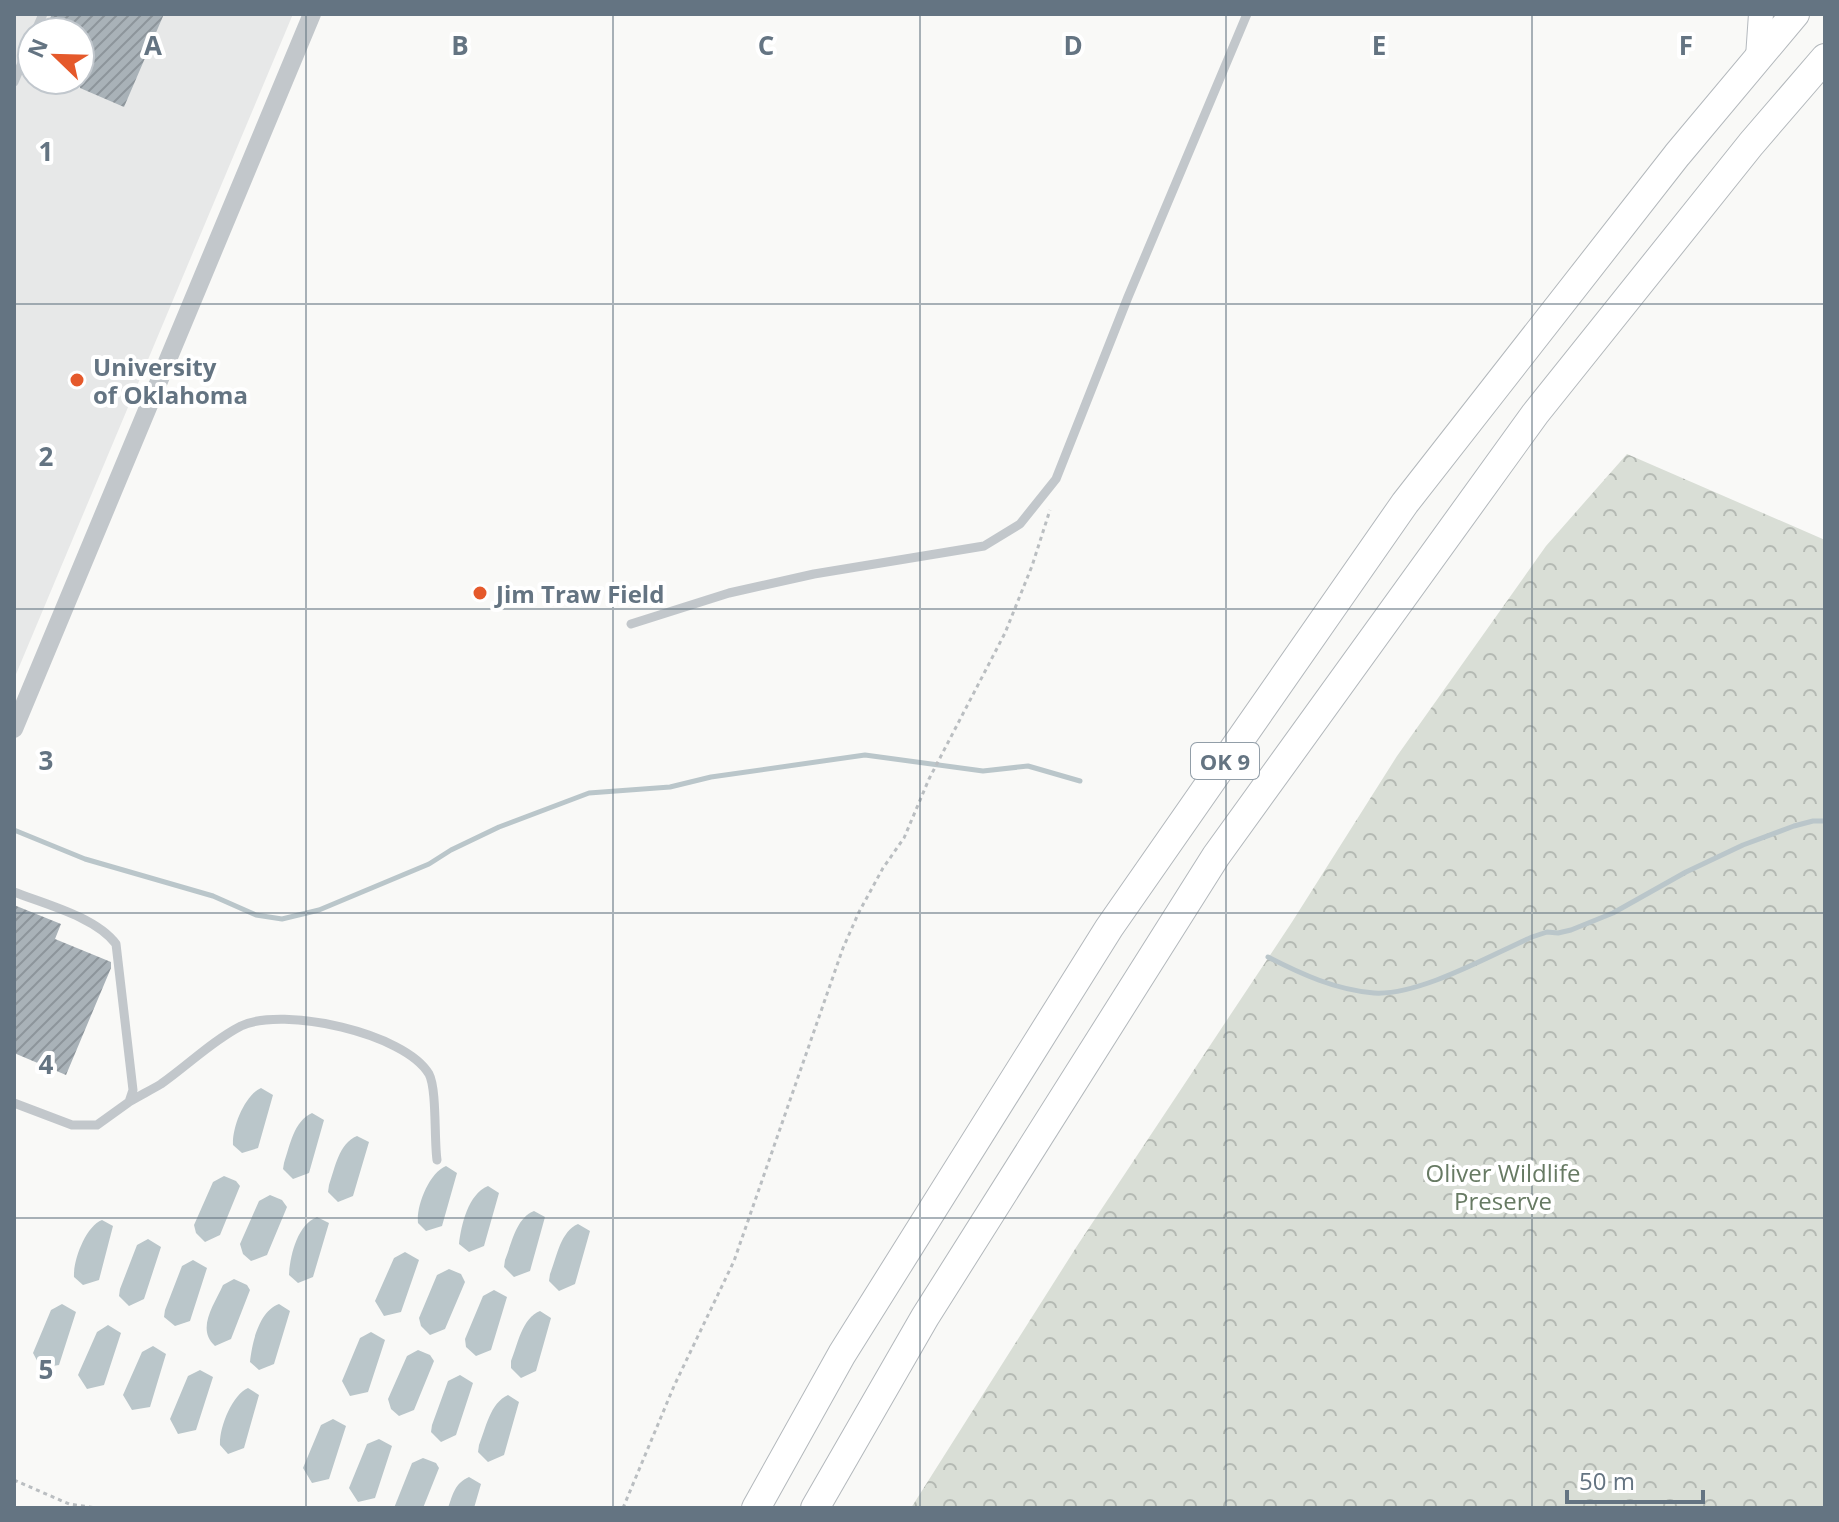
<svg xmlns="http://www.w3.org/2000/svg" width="1839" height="1522" viewBox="0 0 1839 1522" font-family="'Open Sans',sans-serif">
  <defs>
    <pattern id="park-crowns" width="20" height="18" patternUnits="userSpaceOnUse" patternTransform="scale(2)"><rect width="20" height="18" fill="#d9ded6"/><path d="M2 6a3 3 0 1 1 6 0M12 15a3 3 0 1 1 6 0" fill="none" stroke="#b4b9b3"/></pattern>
    <pattern id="building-hatch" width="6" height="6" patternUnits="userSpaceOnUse" patternTransform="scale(2)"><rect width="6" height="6" fill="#a9b2b8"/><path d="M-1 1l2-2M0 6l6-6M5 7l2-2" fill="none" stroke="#8d959b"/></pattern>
  </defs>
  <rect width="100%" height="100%" fill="#f9f9f7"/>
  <!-- built -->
  <path fill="#e7e8e8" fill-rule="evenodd" d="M14,14H293L14,679ZM32,32H80V80H32Z"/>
  <!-- park -->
  <path fill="url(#park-crowns)" d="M1627,454L1825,540V1508H911L1077,1246L1292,922L1397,756L1546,546Z"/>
  <!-- water -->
  <path fill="#bac6ca" d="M261,1088L273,1095L258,1148L242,1153L233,1145C232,1127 245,1095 261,1088Z
    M312,1113L324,1120L309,1173L293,1179L283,1169L284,1163C290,1145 294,1121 312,1113Z
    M357,1136L369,1142L353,1196L338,1202L328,1192L329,1185C335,1168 339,1143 357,1136Z
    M446,1166L457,1173L442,1226L426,1231L418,1223C416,1206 429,1173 446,1166Z
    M224,1176L236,1181L240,1186L220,1235L205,1242L196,1233L194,1225L213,1182Z
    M488,1186L499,1193L484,1246L469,1252L459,1244C461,1226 468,1194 488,1186Z
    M270,1195L282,1200L287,1207L267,1255L251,1261L243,1254L240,1244L259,1201Z
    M534,1211L545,1217L530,1271L514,1277L504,1267L505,1260C512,1243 516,1218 534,1211Z
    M317,1217L329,1223L313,1277L298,1283L289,1275C290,1256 297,1225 317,1217Z
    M102,1220L113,1226L99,1280L83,1285L74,1277C73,1260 86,1226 102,1220Z
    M578,1224L590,1231L575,1284L559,1291L549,1281L550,1274C557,1257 560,1232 578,1224Z
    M148,1239L161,1247L144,1299L129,1306L119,1296L120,1289L137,1245Z
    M405,1252L419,1260L401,1312L384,1316L375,1301L394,1258Z
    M193,1260L207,1268L190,1321L175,1326L164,1317L165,1310L182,1266Z
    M449,1269L461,1274L465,1282L445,1329L430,1335L421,1326L419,1318L437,1275Z
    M234,1279L247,1285L250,1290L231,1339L215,1346C196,1329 214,1305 223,1285Z
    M494,1290L507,1297L491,1350L476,1356L466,1347L465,1339L483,1296Z
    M62,1304L76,1312L59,1365L41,1368L33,1353L51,1310Z
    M279,1304L290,1311L274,1364L259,1370L250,1362C252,1343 259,1311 279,1304Z
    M540,1311L551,1318L536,1371L521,1378L511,1368V1361C518,1344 522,1318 540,1311Z
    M108,1325L121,1333L104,1385L87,1389L78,1375L97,1332Z
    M371,1332L385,1340L368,1392L350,1396L342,1381L360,1338Z
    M153,1346L166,1354L150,1407L132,1410L123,1395L142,1352Z
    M418,1350L430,1355L434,1361L414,1410L399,1416L391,1409L388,1399L407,1356Z
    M200,1370L213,1377L196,1430L178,1434L170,1419L188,1376Z
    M460,1375L473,1383L456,1435L441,1442L431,1432L432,1425L448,1381Z
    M248,1388L259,1395L244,1448L228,1454L220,1445C219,1428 232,1395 248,1388Z
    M508,1395L519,1402L504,1455L488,1462L478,1452L479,1445C486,1428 490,1403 508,1395Z
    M333,1419L346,1426L329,1479L312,1483L303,1468L321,1425Z
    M379,1439L392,1446L375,1498L358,1502L349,1488L367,1444Z
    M423,1458L436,1463L439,1468L423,1508H394L412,1463Z
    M469,1477L481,1484L474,1508H448C453,1494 455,1483 469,1477Z"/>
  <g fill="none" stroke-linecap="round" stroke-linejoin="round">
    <!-- stream -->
    <path stroke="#bac6ca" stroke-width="5" d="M14,830L85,859L213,896L256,915L282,919L319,910L429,864L451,850L499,827L589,793L670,787L711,777L865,755L983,771L1028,766L1080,781
      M1268,957C1301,974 1336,990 1374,993C1419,996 1491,955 1532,937L1547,932L1558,933L1571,930L1613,913L1686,872L1743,845L1794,826L1813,821H1825"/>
  </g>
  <!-- building -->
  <path fill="url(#building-hatch)" d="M52,14H164L124,107L80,88V32H44Z
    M14,905L61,924L55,939L111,962V968L66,1075L14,1053Z"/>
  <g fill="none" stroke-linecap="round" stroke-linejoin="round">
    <defs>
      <path id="secondary" d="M1758,57L1761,14"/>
      <path id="trunk" d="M756,1508L842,1354L1109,928L1405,503L1677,155L1795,14
        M815,1508L925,1317L1216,856L1535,414L1751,144L1825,58"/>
    </defs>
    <!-- secondary casing -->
    <use href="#secondary" stroke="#b5babf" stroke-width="26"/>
    <!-- trunk casing -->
    <use href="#trunk" stroke="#b3b8bc" stroke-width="30"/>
    <!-- path -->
    <path stroke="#babec1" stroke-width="3" stroke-dasharray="4 4" stroke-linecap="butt" d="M14,1480L69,1504L96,1508
      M623,1508L674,1386L734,1261L843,948L859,912L883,868L904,838L929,779L1005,633L1032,566L1050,510"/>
    <!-- service -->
    <path stroke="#c2c7cb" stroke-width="9" d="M35,32L43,14
      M14,82L32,39
      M631,624L729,593L814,574L984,546L1020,524L1056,479L1128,297L1247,14
      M14,892C45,904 96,917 116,944L133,1090L129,1102L97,1125H72L14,1103
      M129,1102C139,1096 151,1090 161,1084C188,1065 212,1041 241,1026C283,1006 405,1033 429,1074C437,1089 434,1140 437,1160"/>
    <!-- minor -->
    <path stroke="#c2c7cb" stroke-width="18" d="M14,729L312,14"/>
    <!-- secondary -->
    <use href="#secondary" stroke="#fff" stroke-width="24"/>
    <!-- trunk -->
    <use href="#trunk" stroke="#fff" stroke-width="28"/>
  </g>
  <!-- grid -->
  <path fill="none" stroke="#647482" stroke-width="2" stroke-opacity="0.55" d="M306,14V1508M613,14V1508M920,14V1508M1226,14V1508M1532,14V1508M14,304H1825M14,609H1825M14,913H1825M14,1218H1825"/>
  <!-- markers -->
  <g fill="#e5592b" stroke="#fff" stroke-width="3">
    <circle cx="77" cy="380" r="8"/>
    <circle cx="480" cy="593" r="8"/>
  </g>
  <g text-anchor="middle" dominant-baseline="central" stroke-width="8" stroke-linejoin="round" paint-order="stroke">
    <!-- shield labels -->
    <rect fill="#fff" stroke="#929ea8" stroke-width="2" x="1191" y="743" width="68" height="36" rx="6"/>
    <g font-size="22" font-weight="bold" fill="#647482">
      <text x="1225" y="761">OK 9</text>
    </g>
    <!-- poi labels -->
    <g font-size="24" font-weight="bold" fill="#647482" stroke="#fff" text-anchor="start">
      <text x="93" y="366">University<tspan x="93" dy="28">of Oklahoma</tspan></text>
      <text x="496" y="593">Jim Traw Field</text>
    </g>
    <!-- park labels -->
    <g font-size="24" fill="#677a63" stroke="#fff">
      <text x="1503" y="1172">Oliver Wildlife<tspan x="1503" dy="28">Preserve</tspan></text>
    </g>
  </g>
  <g font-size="26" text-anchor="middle" font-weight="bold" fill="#647482" stroke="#fff" stroke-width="8" stroke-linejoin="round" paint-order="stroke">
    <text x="153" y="55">A</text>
    <text x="460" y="55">B</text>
    <text x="766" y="55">C</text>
    <text x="1073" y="55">D</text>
    <text x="1379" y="55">E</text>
    <text x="1686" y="55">F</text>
    <text x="46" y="161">1</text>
    <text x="46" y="466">2</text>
    <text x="46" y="770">3</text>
    <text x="46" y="1074">4</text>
    <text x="46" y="1379">5</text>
  </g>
  <!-- border -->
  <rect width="1839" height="1522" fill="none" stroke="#647482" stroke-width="32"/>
  <!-- north arrow -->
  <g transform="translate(56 56) rotate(293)"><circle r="38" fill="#ffffff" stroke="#c1c7cd" stroke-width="2"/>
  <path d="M0-6L14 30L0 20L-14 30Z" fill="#e5592b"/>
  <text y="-12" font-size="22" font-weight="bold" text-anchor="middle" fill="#647482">N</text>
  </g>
  <!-- scale -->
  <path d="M1567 1490v12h136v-12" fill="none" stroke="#647482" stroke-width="4"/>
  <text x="1579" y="1490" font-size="24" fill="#647482" stroke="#ffffff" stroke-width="6" paint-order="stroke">50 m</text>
</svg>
